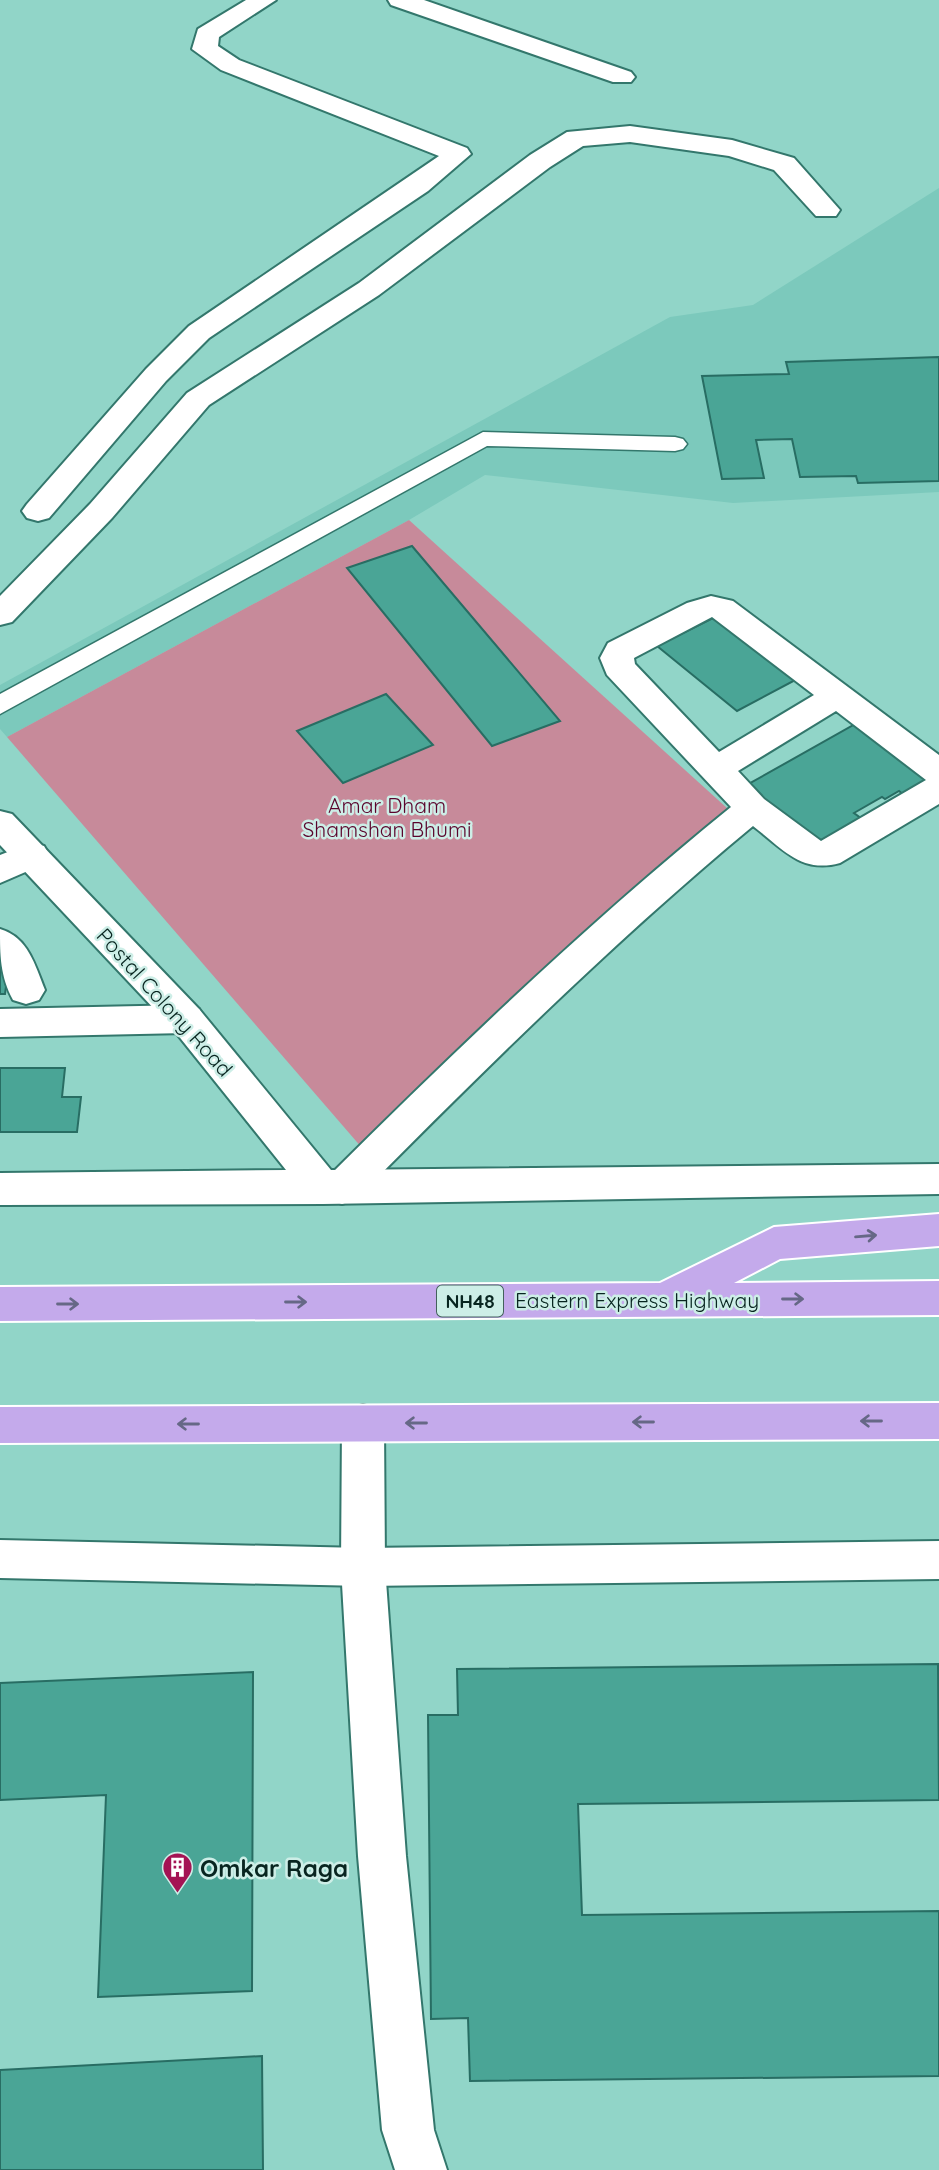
<svg xmlns="http://www.w3.org/2000/svg" width="939" height="2170" viewBox="0 0 939 2170" font-family="Quicksand,sans-serif">
  <rect width="100%" height="100%" fill="#91d5c8"/>
  <!-- built -->
  <path fill="#7cc9bc" d="M939,188V492L733,503L485,475L409,520L7,737L0,729V685L670,317L753,305Z"/>
  <!-- green -->
  <path fill="#c78a9a" d="M409,520L738,818L369,1156L7,737Z"/>
  <!-- building -->
  <path fill="#4aa596" stroke="#286d63" stroke-width="2" d="M939,357V481L858,483L856,476L800,477L792,439L756,440L764,478L722,479L702,376L789,374L786,362Z
    M412,546L560,721L492,746L347,568Z
    M719,615L799,678L737,711L657,646Z
    M386,694L433,745L343,783L297,731Z
    M857,723L932,779L904,795L899,791L885,799L882,797L854,813L862,819L819,845L745,786Z
    M0,958L9,965L5,994H0Z
    M0,1068H65L62,1097H81L77,1132H0Z
    M938,1664L939,1800L578,1804L582,1915L939,1911V2076L470,2081L468,2018L431,2019L428,1715H458L457,1669Z
    M253,1672L252,1991L98,1997L106,1795L0,1800V1683Z
    M262,2056L263,2170H0V2070Z"/>
  <g fill="none" stroke-linecap="round" stroke-linejoin="round">
    <defs>
      <path id="service" d="M483,432L675,437L683,439L687,444L683,449L675,451L487,446L0,714V694Z"/>
      <path id="minor" d="M246,0H276L219,37L218,46L239,60L467,148L471,154L428,191L209,338L166,381L49,518L38,521L27,518L22,511L27,504L146,369L189,326L439,156L221,70L192,49L198,29Z
        M388,0H424L631,72L635,77L631,82H613L391,5Z
        M630,126L732,140L794,158L840,210L836,216H816L774,170L729,156L630,142L583,146L550,167L379,295L209,405L112,518L12,622L0,625V596L90,504L187,393L359,283L530,155L567,132Z
        M711,596L733,601L939,755V804L840,863C801,874 782,848 753,826C613,942 484,1070 356,1199L342,1204L328,1199L322,1188L328,1177C458,1048 589,922 731,807L607,675L600,658L608,643L687,603ZM712,617L814,695L719,752L635,664L634,658ZM836,711L926,780L821,841L764,799L738,771Z
        M31,843L44,846L49,855L44,864L0,883V855Z
        M0,929C28,937 35,965 45,990L39,1000L26,1004L13,1000C0,976 0,955 0,929Z
        M186,1005L199,1009L205,1019L199,1029L186,1033L0,1037V1009Z
        M363,1405L378,1410L384,1423L385,1567L406,1856L434,2130L447,2170H395L382,2130L358,1856L341,1567L342,1423L348,1410Z"/>
      <path id="tertiary" d="M0,811L12,814L199,1009L331,1170L939,1164V1194L323,1204L0,1205V1173L286,1170L173,1029L0,845Z
        M0,1540L363,1548L939,1541V1579L363,1586L0,1578Z"/>
      <path id="trunk" d="M939,1214V1246L780,1259L734,1283L939,1281V1315L0,1321V1287L660,1283L774,1227Z
        M939,1403V1439L0,1443V1407Z"/>
    </defs>
    <!-- service casing -->
    <use href="#service" stroke="#33776c" stroke-width="3"/>
    <!-- minor casing -->
    <use href="#minor" stroke="#33776c" stroke-width="4"/>
    <!-- tertiary casing -->
    <use href="#tertiary" stroke="#33776c" stroke-width="4"/>
    <!-- trunk casing -->
    <use href="#trunk" stroke="#fff" stroke-width="4"/>
    <!-- service -->
    <use href="#service" fill="#fff" fill-rule="evenodd"/>
    <!-- minor -->
    <use href="#minor" fill="#fff" fill-rule="evenodd"/>
    <!-- tertiary -->
    <use href="#tertiary" fill="#fff" fill-rule="evenodd"/>
    <!-- trunk -->
    <use href="#trunk" fill="#c4aaeb" fill-rule="evenodd"/>
  </g>
  <!-- one-way arrows -->
  <defs><path id="oneway-shaft" d="M-6 0H5M1.5-3L5.5 0L1.5 3" fill="none" stroke-width="1.6" stroke-linecap="round" stroke-linejoin="round" transform="scale(1.75)"/></defs>
  <g stroke="#666886">
    <use href="#oneway-shaft" transform="translate(866 1236) rotate(-5)"/>
    <use href="#oneway-shaft" transform="translate(793 1299)"/>
    <use href="#oneway-shaft" transform="translate(296 1302)"/>
    <use href="#oneway-shaft" transform="translate(68 1304)"/>
    <use href="#oneway-shaft" transform="translate(871 1421) rotate(180)"/>
    <use href="#oneway-shaft" transform="translate(643 1422) rotate(180)"/>
    <use href="#oneway-shaft" transform="translate(416 1423) rotate(180)"/>
    <use href="#oneway-shaft" transform="translate(188 1424) rotate(180)"/>
  </g>
  <!-- icons -->
  <defs>
    <symbol id="building-pin" viewBox="-11 -11 22 30"><path d="M0 17L-7.5 6A9.5 9.5 0 1 1 7.5 6Z" fill="#a41354" stroke="#cdeee7"/><path d="M-4-6H4V6H1V3H-1V6H-4ZM-2.5-4.3h1.7v1.8h-1.7ZM.8-4.3h1.7v1.8H.8ZM-2.5-1h1.7V.8h-1.7ZM.8-1h1.7V.8H.8Z" fill="#fff"/></symbol>
  </defs>
  <g fill-rule="evenodd">
    <use href="#building-pin" x="160" y="1850" width="35" height="47"/>
  </g>
  <g text-anchor="middle" dominant-baseline="central" stroke-width="5" stroke-linejoin="round" paint-order="stroke">
    <!-- shield labels -->
    <rect fill="#cdeee7" stroke="#43615c" stroke-width="2" x="437" y="1285.5" width="66" height="31" rx="5"/>
    <g font-size="19" font-weight="bold" fill="#082520">
      <text x="470" y="1301">NH48</text>
    </g>
    <!-- park labels -->
    <g font-size="21" fill="#5b042c" stroke="#cdeee7">
      <text x="387" y="805">Amar Dham<tspan x="387" dy="24">Shamshan Bhumi</tspan></text>
    </g>
    <!-- street labels -->
    <g font-size="21" fill="#082520" stroke="#cdeee7">
      <text transform="translate(165 1002) rotate(48)">Postal Colony Road</text>
      <text x="637" y="1300">Eastern Express Highway</text>
    </g>
    <!-- near-poi labels -->
    <g font-size="24" font-weight="bold" fill="#082520" stroke="#cdeee7" text-anchor="start">
      <text x="200" y="1868">Omkar Raga</text>
    </g>
  </g>
</svg>
